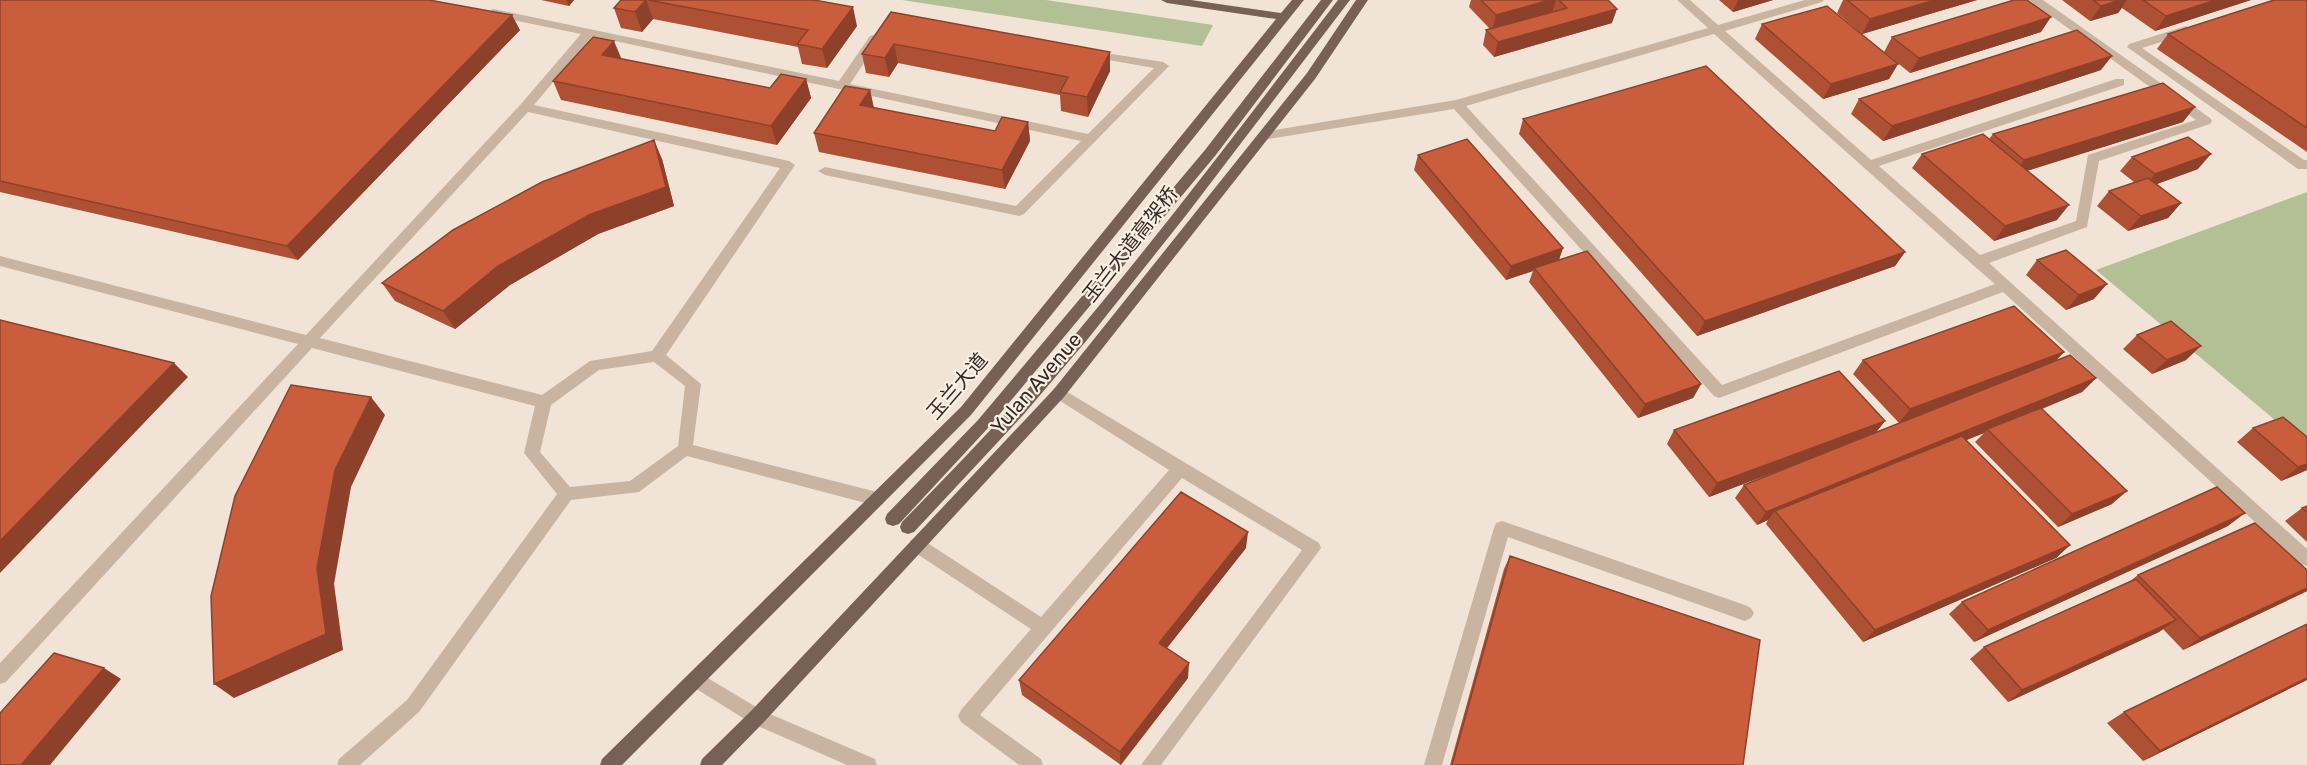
<svg xmlns="http://www.w3.org/2000/svg" width="2307" height="765" viewBox="0 0 2307 765" font-family="Rubik,'Noto Sans SC',sans-serif">
  <rect width="100%" height="100%" fill="#f1e4d6"/>
  <!-- green -->
  <path fill="#b3c096" d="M902,0H1046L1213,25L1202,46Z
    M2307,192V447L2096,270Z"/>
  <g fill="none" stroke-linecap="round" stroke-linejoin="round">
    <!-- minor -->
    <path fill="#c9b4a2" fill-rule="evenodd" d="M1677,0H1690L1718,25L1805,0H1824L1822,2L1725,31L1871,160L2116,79H2124V85L1879,166L1980,255L2076,221L2088,155L2196,120L2029,0H2043L2210,118L2212,121L2210,124L2099,161L2087,227L1989,263L2307,549V566L2301,564L2003,292L1719,398L1714,396L1454,109L1263,140L1257,136L1263,132L1456,100L1708,28ZM1714,34L1973,265L1995,284L1722,385L1466,106Z
      M493,9L839,81L870,36L874,35L880,39L850,84L1088,134L1154,68L1086,56V50L1163,62L1169,66L1024,214L1019,216L825,175L818,171L825,167L1016,206L1081,141L592,36L534,105L789,161L795,165L666,355L701,384L693,445L877,492L883,494L885,499L883,504L877,506L687,456L639,492L571,500L419,712L360,765H337L339,759L407,700L557,494L524,453L535,406L312,348L6,682L0,684V663L298,344L0,266V256L306,335L521,104L581,34L489,15L487,13ZM528,112L780,168L652,351L590,361L542,395L320,338ZM654,362L685,386L678,446L630,481L570,487L540,452L551,405L599,370Z
      M2186,26L2192,30L2190,33L2142,48L2304,160H2307V169H2298L2127,47L2129,44Z
      M1059,387L1319,543L1321,548L1161,765H1141L1302,550L1182,478L980,715L1041,759L1043,765H1019L961,722L958,716L961,710L1031,629L911,550L909,545L911,540L917,538L923,540L1041,617L1169,470L1054,397L1051,393L1054,389Z
      M1502,521L1745,605L1751,608L1754,613L1751,618L1745,621L1508,537L1442,765H1424L1494,528L1496,523Z
      M696,671L763,711L875,759L877,765H847L751,723L690,685L687,679L690,673Z"/>
    <!-- major -->
    <path fill="#776055" fill-rule="evenodd" d="M1161,0H1191L1281,13L1292,0H1304L971,415L622,765H600L602,759L961,407L1276,19L1167,3Z
      M1321,0H1333L1215,156L988,428L899,524L893,526L887,524L885,519L887,514L978,420L1205,150Z
      M1338,0H1350L1187,214L1087,340L1024,414L914,532L908,534L902,532L900,527L902,522C955,468 1008,413 1057,356C1155,241 1246,120 1338,0Z
      M1356,0H1368L1315,79L1064,397L763,723L722,765H700L702,759L751,711L1054,389L1307,73Z"/>
  </g>
  <!-- wall -->
  <path fill="#ae5034" d="M0,0L520,30L298,260L0,192Z
    M541,0H574L569,6Z
    M621,0H814L857,26L827,68L802,64L798,47L653,19L642,32L621,28L614,8Z
    M1471,0H1608L1612,23L1494,57L1483,45L1486,30L1490,29L1469,7Z
    M1719,0H1773L1733,12Z
    M1843,0H1977L1862,34L1837,13Z
    M2062,0H2251L2155,31L2122,8L2118,13L2090,21Z
    M2307,0V152L2157,49L2168,34Z
    M891,12L1110,71L1088,117L1061,111L1060,95L898,63L889,77L866,73L862,54Z
    M1762,24L1898,64L1889,79L1823,99L1755,39Z
    M2041,32L1910,73L1884,52L1892,37Z
    M621,59L770,88L806,79L811,98L777,145L561,100L553,81Z
    M2101,70L1883,141L1851,114L1859,99Z
    M870,90L874,108L995,131L1028,122L1030,141L1005,189L819,152L814,133Z
    M1523,119L1905,252L1895,266L1697,336L1519,134Z
    M2183,122L2027,171L2057,220L1994,241L1912,168L1922,154L1989,139L1993,134Z
    M1418,155L1563,248L1559,260L1701,384L1693,398L1638,418L1529,282L1533,271L1506,280L1414,170Z
    M2132,157L2198,169L2157,184L2181,203L2168,218L2128,231L2097,206L2109,191L2134,182L2120,171Z
    M662,159L674,206L598,234L510,285L455,329L395,301L382,283Z
    M2037,260L2094,299L2066,310L2026,275Z
    M2137,335L2186,360L2152,374L2123,349Z
    M2064,352L2055,361L2096,378L2082,392L2042,409L2112,504L2058,527L1975,442L1984,433L1966,440L2070,545L2056,558L1863,642L1766,524L1768,520L1757,525L1735,498L1744,485L1792,465L1709,497L1667,444L1674,430L1885,421L1876,432L1899,423L1853,374L1863,360Z
    M2253,428L2307,437V470L2281,481L2237,442Z
    M2307,506V542L2285,521L2302,508Z
    M2228,526L1974,642L1949,614L1962,602Z
    M1246,548L1167,648L1188,678L1121,765L1022,695L1019,680Z
    M1510,556L1743,765H1450L1504,569Z
    M2307,570V591L2301,594L2183,650L2163,629L2159,632L2008,702L1970,659L1984,647L2129,582L2138,575Z
    M2307,680L2143,761L2107,723L2124,712Z"/>
  <!-- shaded-wall -->
  <path fill="#8d412a" d="M566,0H574L569,6Z
    M646,0L653,19L642,32L635,12Z
    M1550,0H1556L1552,13L1492,30L1496,15Z
    M1738,0H1773L1733,12Z
    M1935,0H1977L1862,34L1870,19Z
    M2121,0H2127L2118,13L2090,21L2101,6Z
    M2216,0H2251L2155,31L2166,16Z
    M853,7L857,26L827,68L822,49Z
    M1617,9L1612,23L1494,57L1498,42Z
    M512,15L520,30L298,260L287,246Z
    M2051,17L2041,32L1910,73L1919,58Z
    M614,41L622,60L602,55Z
    M894,44L898,63L889,77L885,58Z
    M1110,52V71L1088,117L1087,97Z
    M2112,56L2101,70L1883,141L1892,126Z
    M1898,64L1889,79L1823,99L1831,84Z
    M806,79L811,98L777,145L771,126Z
    M870,90L874,110L860,105Z
    M2195,107L2183,122L2013,175L2024,160Z
    M1028,122L1030,141L1005,189L1002,170Z
    M654,140L662,159L674,206L598,234L510,285L455,329L443,311Z
    M2211,154L2198,169L2143,189L2155,174Z
    M2181,203L2168,218L2128,231L2141,216Z
    M2069,205L2057,220L1994,241L2005,226Z
    M1563,248L1558,262L1534,268L1533,271L1506,280L1511,266Z
    M1905,252L1895,266L1697,336L1705,321Z
    M2107,284L2094,299L2066,310L2079,295Z
    M2201,346L2186,360L2152,374L2167,360Z
    M2064,352L2051,366L1899,423L1910,409Z
    M174,363L188,377L0,573V541Z
    M2096,378L2082,392L1989,430L1987,429L1984,433L1780,516L1775,511L1768,520L1757,525L1766,512Z
    M1701,384L1693,398L1638,418L1645,404Z
    M371,397L385,415L351,487L334,584L343,650L234,698L214,684L335,470Z
    M1885,421L1874,435L1709,497L1717,483Z
    M2307,464V470L2281,481L2298,467Z
    M2127,491L2112,504L2058,527L2072,514Z
    M2245,513L2228,526L1974,642L1988,630Z
    M1248,532L1246,548L1159,658V643Z
    M2070,545L2056,558L1863,642L1875,630Z
    M2307,588V591L2301,594L2183,650L2200,638Z
    M2176,620L2159,632L2008,702L2022,690Z
    M1189,663L1188,678L1120,765V752Z
    M104,668L121,679L50,765H21Z
    M2307,678V680L2143,761L2160,751Z"/>
  <!-- building -->
  <path fill="#ca5d3c" stroke="#8d412a" stroke-width="1.5" d="M0,0H429L512,15L287,246L0,181Z
    M621,0H646L635,12L614,8Z
    M648,0H814L853,7L822,49L797,44L808,30Z
    M1481,0H1550L1496,15Z
    M1559,0H1608L1617,9L1498,42L1486,30L1567,8Z
    M1847,0H1935L1870,19Z
    M2014,0H2027L2051,17L1919,58L1892,37Z
    M2093,0H2121L2101,6Z
    M2143,0H2216L2166,16Z
    M2274,0H2307V128L2168,34Z
    M1827,6L1898,64L1831,84L1762,24Z
    M891,12L1110,52L1087,97L1060,92L1068,77L894,44L885,58L862,54Z
    M2077,30L2112,56L1892,126L1859,99Z
    M593,37L614,41L602,55L770,88L781,74L806,79L771,126L553,81Z
    M1706,66L1905,252L1705,321L1523,119Z
    M2163,83L2195,107L2024,160L1993,134Z
    M845,86L870,90L860,105L995,131L1002,117L1028,122L1002,170L814,133Z
    M1983,134L2069,205L2005,226L1922,154Z
    M2188,137L2211,154L2155,174L2132,157Z
    M1467,139L1563,248L1511,266L1418,155Z
    M654,140L666,187L589,215L498,266L443,311L382,283L453,230L542,182Z
    M2148,178L2181,203L2141,216L2109,191Z
    M2066,250L2107,284L2079,295L2037,260Z
    M1587,251L1701,384L1645,404L1534,268Z
    M2014,306L2064,352L1910,409L1863,360Z
    M0,320L174,363L0,541Z
    M2171,321L2201,346L2167,360L2137,335Z
    M2070,355L2096,378L1766,512L1744,485Z
    M1839,371L1885,421L1717,483L1674,430Z
    M291,385L371,397L335,470L317,568L326,634L214,684L211,596L235,496Z
    M2041,408L2127,491L2072,514L1987,429Z
    M2283,417L2307,437V464L2298,467L2253,428Z
    M1962,436L2070,545L1875,630L1775,511Z
    M2217,487L2245,513L1988,630L1962,602Z
    M1181,492L1248,532L1159,643L1189,663L1120,752L1019,680Z
    M2307,506V512L2302,508Z
    M2255,523L2307,570V588L2200,638L2138,575Z
    M1510,556L1760,640L1743,765H1452Z
    M2136,579L2176,620L2022,690L1984,647Z
    M2307,624V678L2160,751L2124,712Z
    M54,653L104,668L21,765H0V713Z"/>
  <g text-anchor="middle" dominant-baseline="central" stroke-width="4.5" stroke-linejoin="round" paint-order="stroke">
    <!-- street labels -->
    <g font-size="20" fill="#342a25" stroke="#f9efe3">
      <text transform="translate(1130 244) rotate(-52)">玉兰大道高架桥</text>
      <text transform="translate(1036 383) rotate(-49)">Yulan Avenue</text>
      <text transform="translate(957 386) rotate(-49)">玉兰大道</text>
    </g>
  </g>
</svg>
